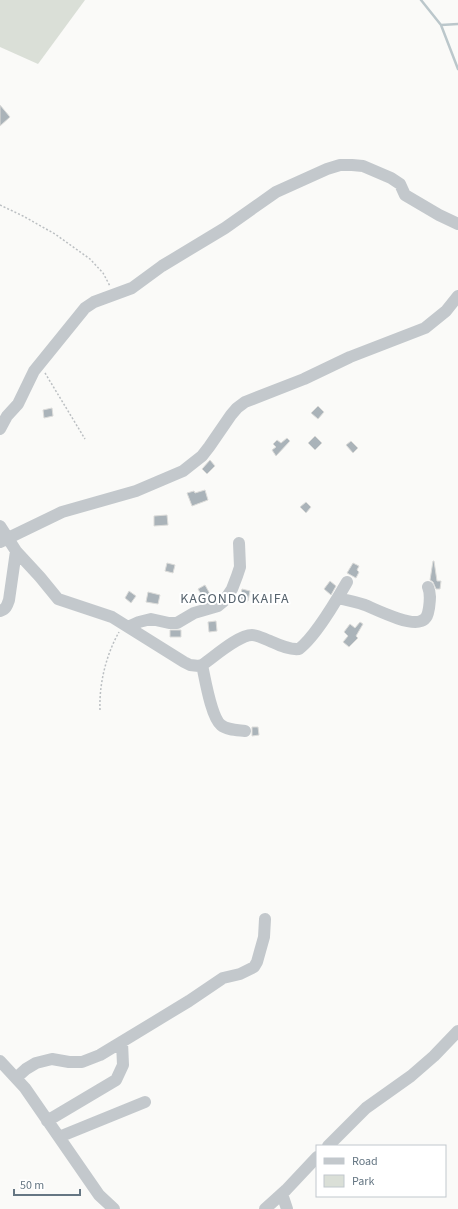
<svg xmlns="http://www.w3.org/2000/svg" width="458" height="1209" viewBox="0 0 458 1209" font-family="'Source Sans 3',sans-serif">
  <rect width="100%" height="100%" fill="#fafaf8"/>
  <!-- green -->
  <path fill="#dadfd7" d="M0,0H85L38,64L0,47Z"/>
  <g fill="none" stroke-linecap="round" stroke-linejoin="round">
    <!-- stream -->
    <path stroke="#bbc7cb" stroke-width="2.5" d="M421,0L441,25L458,24
      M441,25L458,69"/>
  </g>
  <!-- building -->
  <path fill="#aab3b9" stroke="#dcdcda" d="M0,105L10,117L0,126Z
    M318,406L324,412L318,419L311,413Z
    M52,408L53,416L44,418L43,410Z
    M315,436L322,443L315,450L308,443Z
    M287,438L290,441L276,456L272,450L276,447L273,444L277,440L281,443Z
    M351,441L358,448L353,453L346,445Z
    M210,460L215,466L207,474L202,469Z
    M205,490L208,500L192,506L187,493L194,491L195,493Z
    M306,502L311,507L306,513L300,507Z
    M167,515L168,525L154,526V516Z
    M433,561H434L437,581H441L440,589H436L433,582L430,580Z
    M167,563L175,565L173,573L165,571Z
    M353,563L359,566L357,570L359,572L356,578L347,573Z
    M330,581L336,586L331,595L324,589Z
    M205,585L210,594L203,598L198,589Z
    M242,589L250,591L248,601L240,599Z
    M129,591L136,596L131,603L125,598Z
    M148,592L160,595L158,604L146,602Z
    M216,621L217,631L209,632L208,622Z
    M360,622L363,624L356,636L358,638L349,647L343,642L348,636L344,632L350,624L355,628Z
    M170,630H181V637H170Z
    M252,727H258L259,735L252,736Z"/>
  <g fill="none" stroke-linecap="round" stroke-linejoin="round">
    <!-- path -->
    <path stroke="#bbbfc2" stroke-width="1.5" stroke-dasharray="2 2" stroke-linecap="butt" d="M0,205L23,216L55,234L90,259L103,273L110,286
      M45,373L85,439
      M100,710C99,684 106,655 119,632"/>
    <!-- minor -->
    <path stroke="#c3c8cc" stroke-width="12" d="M0,429L7,416L18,404L34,371L85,308L94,302L132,288L162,266L225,228L276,192L327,169L340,165H352L363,166L391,178L400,184L405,195L439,215L458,224
      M0,526L16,551L40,577L58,599L112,617L184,662L190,665L199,666L202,665C214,657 238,635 252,635C258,635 264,639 270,641C279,645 289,650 299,649C316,636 336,601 347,582
      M0,542L62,512L136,491L183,471L202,456L209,447L231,415L237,408L245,402L304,379L350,357L425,328L446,311L458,296
      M338,598C347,600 356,602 365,605C377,610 409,626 421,621C427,619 428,614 429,608C430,600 431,594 428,587
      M0,611C6,609 7,606 9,600L16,551
      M128,627L139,622L151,619L169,623H177L194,613L218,606L224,601L232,589L237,576L240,567L239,543
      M202,665C205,678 211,717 221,725C227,730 237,730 245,731
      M0,1061L25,1088L99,1195L114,1209
      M16,1078L26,1069L36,1063L52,1059L69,1062H82L100,1055L189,1001L223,978L240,974L254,967L257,962L264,937L265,919
      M47,1121L116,1080L123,1065L122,1042
      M59,1137L145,1102
      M328,1146L366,1108L411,1076L434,1056L458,1031
      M282,1194L287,1209
      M265,1209L286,1190L317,1157"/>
  </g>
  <g text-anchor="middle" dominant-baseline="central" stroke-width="4" stroke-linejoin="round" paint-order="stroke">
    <!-- quarter labels -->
    <g font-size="14" letter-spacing="1" fill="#57646e" stroke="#fff">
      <text x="235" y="599">KAGONDO KAIFA</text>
    </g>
  </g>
  <!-- legend -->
  <rect x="316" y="1145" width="130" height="52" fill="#ffffff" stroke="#c1c8cd"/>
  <rect x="324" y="1158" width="20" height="6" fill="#c3c8cc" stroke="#c1c8cd"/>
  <text x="352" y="1165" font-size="12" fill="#657683">Road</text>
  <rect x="324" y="1175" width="20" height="12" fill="#dadfd7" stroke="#c1c8cd"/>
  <text x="352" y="1185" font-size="12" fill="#657683">Park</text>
  <!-- scale -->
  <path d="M14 1189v6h66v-6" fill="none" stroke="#657683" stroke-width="2"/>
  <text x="20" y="1189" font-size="12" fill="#657683" stroke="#ffffff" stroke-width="3" paint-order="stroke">50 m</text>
</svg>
